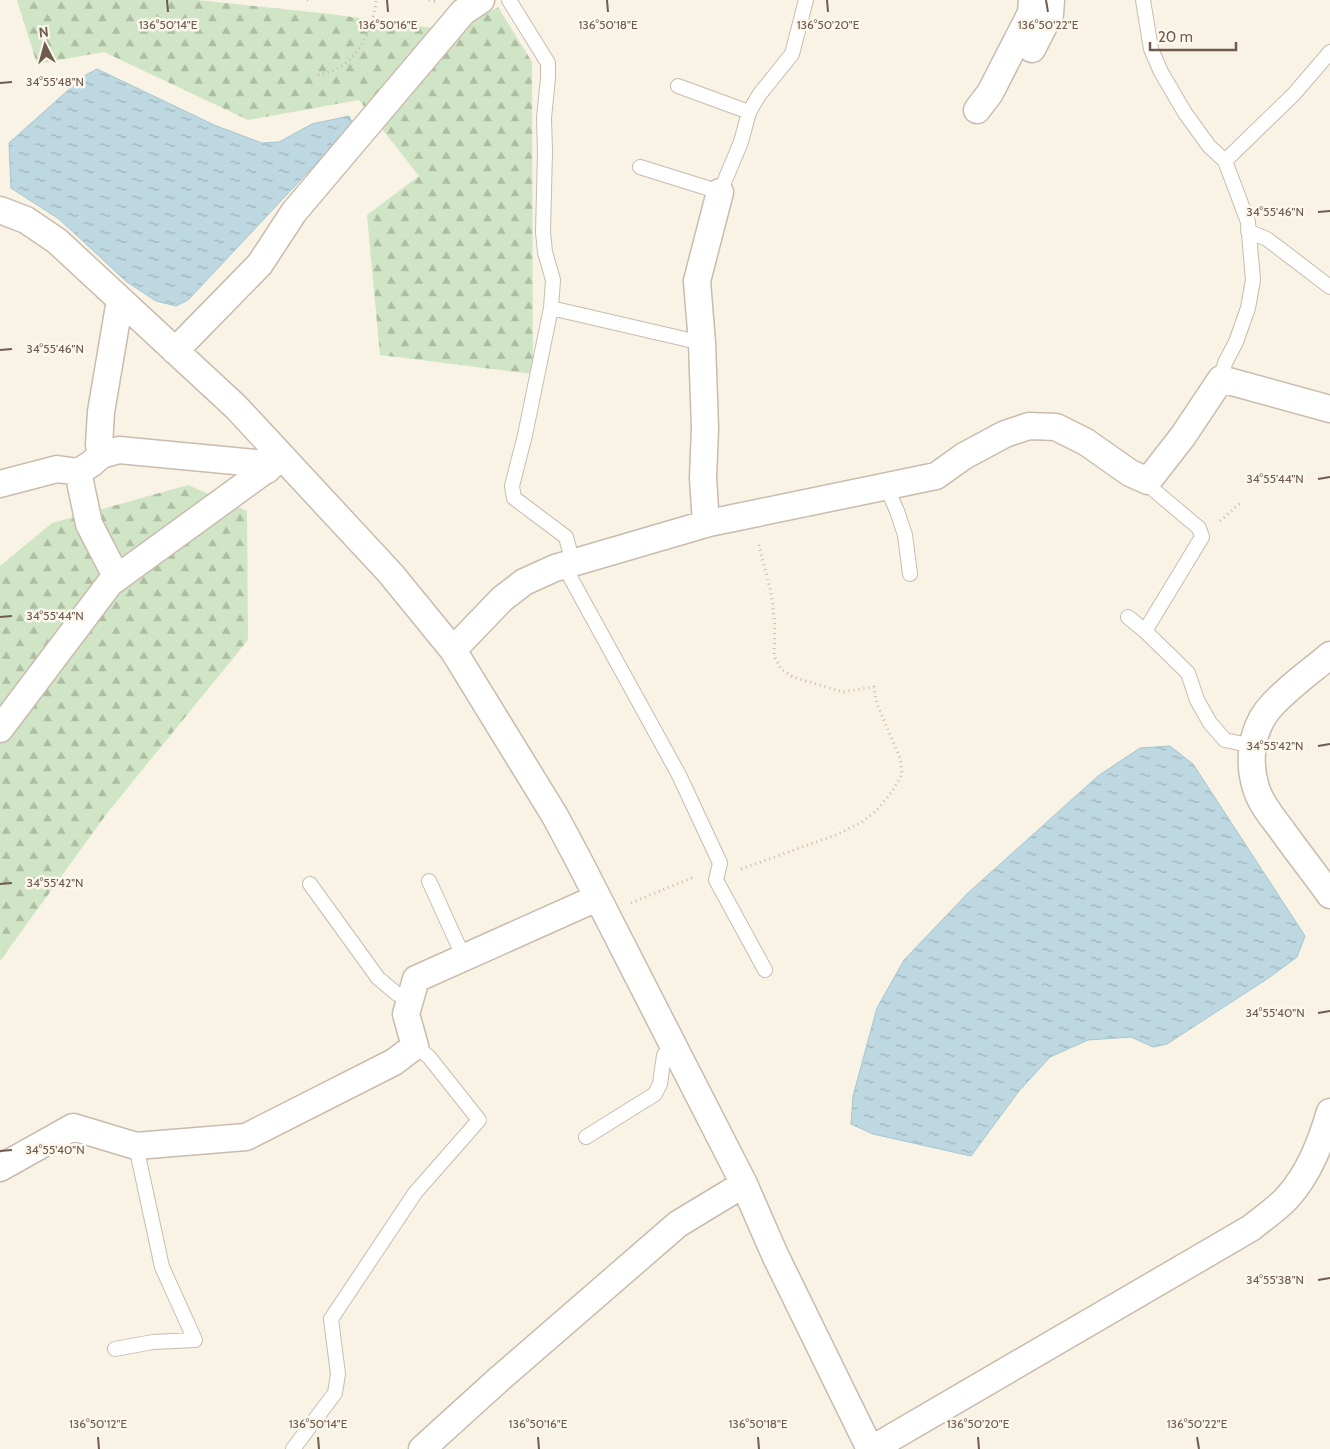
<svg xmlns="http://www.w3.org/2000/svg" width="1330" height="1449" viewBox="0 0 1330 1449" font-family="Cabin,sans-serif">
  <defs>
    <pattern id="forest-firs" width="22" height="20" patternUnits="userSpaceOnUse" patternTransform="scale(1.25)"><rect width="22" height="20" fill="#d0e5c6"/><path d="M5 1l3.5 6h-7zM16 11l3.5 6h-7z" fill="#adbda3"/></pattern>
    <pattern id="water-ripples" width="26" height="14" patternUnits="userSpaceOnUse" patternTransform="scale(1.25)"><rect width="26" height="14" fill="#bdd8e0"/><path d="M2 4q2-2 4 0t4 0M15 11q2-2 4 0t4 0" fill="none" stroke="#9eb2b8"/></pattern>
  </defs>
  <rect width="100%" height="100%" fill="#f9f3e6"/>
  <!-- forest -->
  <path fill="url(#forest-firs)" d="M17,0H198L330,14L454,31L498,7L532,62L533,374L380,355L367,215L419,176L359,100L248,120L104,52L37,64Z
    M188,485L247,511L248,640L108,812L0,961V566L52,523Z"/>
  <!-- water -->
  <path fill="url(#water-ripples)" stroke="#a5c6d0" d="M97,69L214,125L262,143L279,142L312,124L349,116L353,124L188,300L176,306L156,301L127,282L59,219L11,188L9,143L84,76Z
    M1170,746L1193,764L1305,936L1297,957L1270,977L1167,1044L1153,1047L1131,1037L1088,1040L1050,1057L1019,1091L971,1156L873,1134L851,1124L853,1096L877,1008L904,960L968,893L1098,776L1140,748Z"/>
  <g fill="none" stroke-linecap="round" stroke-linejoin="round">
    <defs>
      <path id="lane" d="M509,0L548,63V78L544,118L545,152L543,232L545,252L553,280L551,308L525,435L512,486L514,498L566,537L573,563
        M1143,0L1151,49L1161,72L1185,113L1209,146L1225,161L1248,222L1253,280L1248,308L1236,342L1225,363L1221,379
        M678,86L749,112
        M1225,161L1294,94L1330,52
        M640,167L720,192L741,142L749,112L759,95L792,54L806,0
        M1248,231L1267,239L1330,287
        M551,308L702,343
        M886,486L897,511L905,535L910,574
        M564,566L679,775L720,863L716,880L765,970
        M1128,617L1145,631L1188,673L1197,700L1210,723L1225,740L1253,746
        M1145,631L1202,537L1199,528L1155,491L1148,481
        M429,881L464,958
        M310,884L378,978L397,994L411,997
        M586,1137L655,1094L660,1084L664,1055L674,1046
        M115,1349L153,1342L195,1340L162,1267L136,1146
        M293,1449L335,1393L338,1374L331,1319L415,1193L479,1120L429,1057L415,1046"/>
      <path id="street" d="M1032,49L1050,14L1051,0
        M977,110L990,93L1031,13L1032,0
        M0,210L26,220L57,241L236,407L391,574L453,650L555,816L578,859L744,1184L775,1255L870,1449
        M120,300L101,412L99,445L101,455L119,450L256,463L267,470
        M175,351L260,264L294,212L463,12L481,0
        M101,455L91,464L78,472L89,524L117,578
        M0,484L57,469L78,472
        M706,524L703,478L705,428L702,343L697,281L720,192
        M453,650L502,599L524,582L555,568L709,523L936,476L964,456L1005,434L1029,426L1056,427L1086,442L1130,473L1148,481L1183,436L1221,379L1330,409
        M1330,655C1309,673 1284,690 1267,711C1251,732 1248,763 1256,788C1261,805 1274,819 1284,833C1299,854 1315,874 1330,895
        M0,729L110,583L282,458
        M0,1168L73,1127L136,1146L246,1137L394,1062L415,1046L406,1014L416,979L597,898
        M422,1449L498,1380L678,1224L744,1184
        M872,1449L1251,1228C1263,1218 1277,1209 1287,1198C1309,1174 1321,1142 1330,1112"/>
    </defs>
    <!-- lane casing -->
    <use href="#lane" stroke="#c9bbad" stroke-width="16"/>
    <!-- street casing -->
    <use href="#street" stroke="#c9bbad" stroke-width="29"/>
    <!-- path -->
    <path stroke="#cfb8a5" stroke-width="3" stroke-dasharray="1 4" stroke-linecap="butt" d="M307,0H309
      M429,0L436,2
      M318,75C348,70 364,48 372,19C374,13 376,7 376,0
      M1220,521L1240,503
      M741,869L836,835L862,822L877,810L894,789L902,774L900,758L877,704L874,687L843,692L793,677L781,669L774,656L775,625L771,592L758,542
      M631,903L694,877"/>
    <!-- lane -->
    <use href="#lane" stroke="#fff" stroke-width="14"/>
    <!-- street -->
    <use href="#street" stroke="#fff" stroke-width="26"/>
  </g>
  <!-- ticks -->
  <path fill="none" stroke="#6f5c4e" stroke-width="2" d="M167,0L168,12M387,0L388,12M607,0L608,12M827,0L828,12M1046,0L1048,12M0,83L12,82M1318,212L1330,211M0,350L12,349M1318,479L1330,477M0,617L12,616M1318,746L1330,744M0,884L12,883M1318,1013L1330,1011M0,1151L12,1150M1318,1280L1330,1278M98,1437L99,1449M318,1437L319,1449M538,1437L539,1449M758,1437L759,1449M978,1437L979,1449M1197,1437L1199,1449"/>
  <g font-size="12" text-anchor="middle" fill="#6f5c4e" stroke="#fcf7ec" stroke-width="5" stroke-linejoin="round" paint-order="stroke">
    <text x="168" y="29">136°50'14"E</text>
    <text x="388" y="29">136°50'16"E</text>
    <text x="608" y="29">136°50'18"E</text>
    <text x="828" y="29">136°50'20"E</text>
    <text x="1048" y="29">136°50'22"E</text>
    <text x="55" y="86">34°55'48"N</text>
    <text x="1275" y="216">34°55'46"N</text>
    <text x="55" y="353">34°55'46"N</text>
    <text x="1275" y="483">34°55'44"N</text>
    <text x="55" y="620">34°55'44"N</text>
    <text x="1275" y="750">34°55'42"N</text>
    <text x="55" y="887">34°55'42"N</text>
    <text x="1275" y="1017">34°55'40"N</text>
    <text x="55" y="1154">34°55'40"N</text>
    <text x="1275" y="1284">34°55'38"N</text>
    <text x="98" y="1428">136°50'12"E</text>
    <text x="318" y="1428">136°50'14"E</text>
    <text x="538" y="1428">136°50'16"E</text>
    <text x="758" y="1428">136°50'18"E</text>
    <text x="978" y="1428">136°50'20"E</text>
    <text x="1197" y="1428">136°50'22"E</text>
  </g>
  <!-- north arrow -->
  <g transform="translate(45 45) rotate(354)" stroke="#fcf7ec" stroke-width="4" paint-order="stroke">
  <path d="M0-4L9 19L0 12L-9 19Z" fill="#6f5c4e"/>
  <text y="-8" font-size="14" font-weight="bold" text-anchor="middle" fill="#6f5c4e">N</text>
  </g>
  <!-- scale -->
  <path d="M1150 42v8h86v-8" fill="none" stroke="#6f5c4e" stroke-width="2.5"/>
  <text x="1158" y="42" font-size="15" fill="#6f5c4e" stroke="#fcf7ec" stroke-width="4" paint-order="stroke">20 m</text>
</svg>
